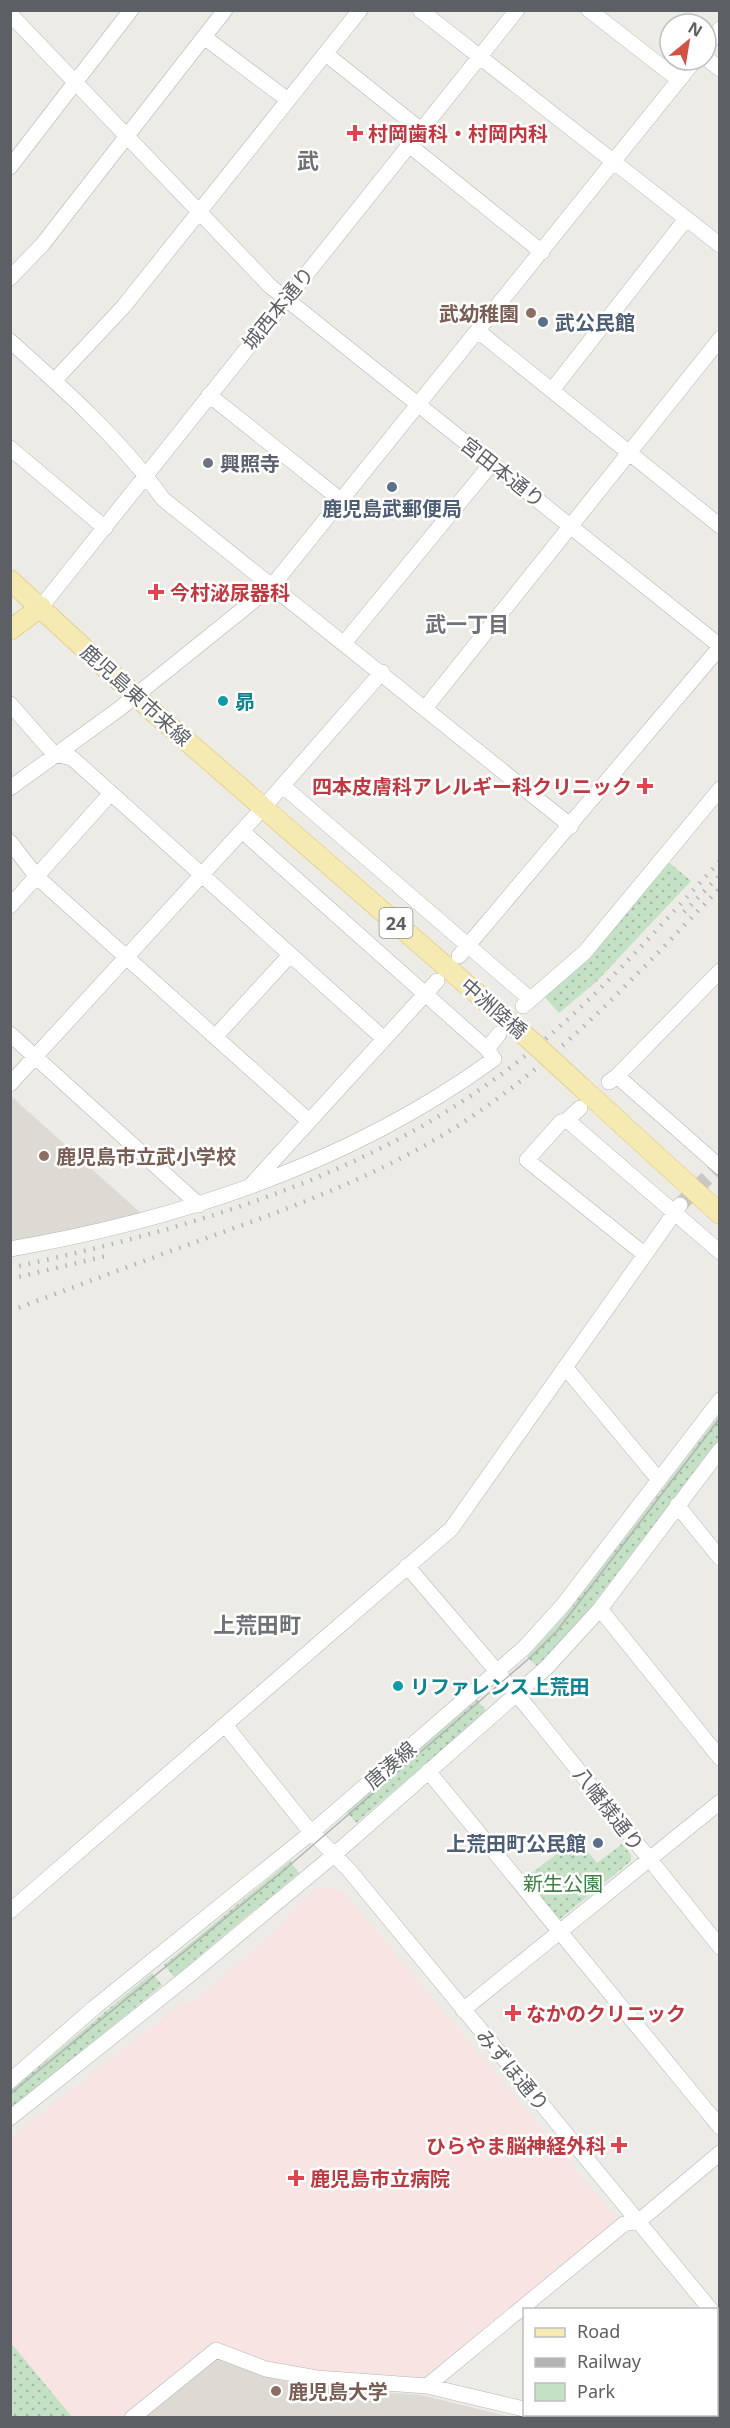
<svg xmlns="http://www.w3.org/2000/svg" width="730" height="2428" viewBox="0 0 730 2428" font-family="'Noto Sans','Noto Sans JP',sans-serif">
  <defs>
    <pattern id="green-dots" width="8" height="8" patternUnits="userSpaceOnUse" patternTransform="scale(1.5)"><rect width="8" height="8" fill="#c4e1c5"/><path d="M2 2h.1M6 6h.1" fill="none" stroke="#a2baa4" stroke-width="1.8" stroke-linecap="round"/></pattern>
  </defs>
  <rect width="100%" height="100%" fill="#edebe5"/>
  <!-- education -->
  <path fill="#dcdad3" d="M11,1096L144,1216L11,1246Z
    M216,2358L268,2377L314,2387L421,2395L511,2417L137,2418Z"/>
  <!-- medical -->
  <path fill="#f8e5e3" d="M318,1887L342,1890L616,2218V2223L422,2382L314,2372L268,2361L213,2343L123,2417H72L11,2343L10,2138L182,2003L194,2001L269,1938L297,1906Z"/>
  <!-- green -->
  <path fill="url(#green-dots)" d="M666,860L691,881L596,982L559,1013L541,993Z
    M718,1417L719,1440L578,1624L538,1667L527,1657L567,1613Z
    M477,1700L487,1712L356,1823L346,1811Z
    M577,1838L597,1863L622,1844L631,1855V1861L560,1919H554L523,1880Z
    M290,1861L299,1873L174,1977L164,1965Z
    M152,1973L162,1985L11,2110V2090Z
    M11,2343L72,2417H11Z"/>
  <g fill="none" stroke-linecap="round" stroke-linejoin="round">
    <!-- minor-tunnel -->
    <path stroke="#c9c8c4" stroke-width="15" stroke-dasharray="15 8" stroke-linecap="butt" d="M680,1205L715,1170"/>
    <defs>
      <path id="minor" d="M420,10L720,245
        M589,10L679,80
        M10,14L270,286L720,646
        M204,37L288,100
        M706,46L720,29
        M326,54L421,130
        M706,58L720,69
        M409,145L542,252
        M10,167L131,10
        M10,278L42,245L225,10
        M478,331L720,526
        M10,341C64,389 121,440 163,499L571,826
        M54,381L124,306L360,10
        M552,390L686,219
        M209,395L342,501
        M10,448L105,528
        M41,607L517,10
        M345,642L492,463
        M10,704L54,754L72,758L383,1038
        M426,707L720,339
        M283,786L530,999
        M10,788L119,709L272,586L695,60
        M10,842L37,877L309,1121
        M10,906L111,793
        M459,956L720,647
        M523,1006L585,952L720,789
        M10,1034L199,1205
        M215,1037L290,955
        M487,1049L499,1034
        M617,1076L720,971
        M609,1082L617,1076L720,1167
        M10,1084L263,808L382,672
        M580,1108L567,1120L720,1252
        M567,1120L561,1122L527,1160L644,1254
        M252,1184L437,981
        M10,1249C183,1219 351,1163 494,1059L487,1049L242,831
        M565,1367L659,1480
        M677,1505L720,1558
        M407,1566L529,1709L720,1947
        M600,1609L720,1758
        M225,1725L305,1825L349,1870L711,2310
        M428,1771L720,2127
        M10,1911L451,1529L680,1205
        M463,2010L720,1802
        M10,2081L95,2007L312,1832L524,1648L563,1605L720,1400
        M10,2118L192,1973L334,1855L547,1667L600,1609L720,1450
        M427,2386L624,2224L639,2221L720,2153
        M540,2414L544,2418
        M132,2418L216,2350L266,2369L317,2378L427,2386L524,2409"/>
      <path id="major" d="M10,580L150,709L529,1039
        M10,630L41,607
        M579,1085L720,1214"/>
    </defs>
    <!-- minor casing -->
    <use href="#minor" stroke="#b2b4b8" stroke-width="16"/>
    <!-- major casing -->
    <use href="#major" stroke="#dec06c" stroke-width="21"/>
    <!-- minor -->
    <use href="#minor" stroke="#fff" stroke-width="15"/>
    <!-- major -->
    <use href="#major" stroke="#f4eab2" stroke-width="20"/>
    <!-- tram -->
    <path stroke="#b2b3b3" stroke-width="1.5" d="M10,2094L283,1871L533,1655L557,1631L720,1418"/>
    <!-- rail -->
    <path stroke="#b2b3b3" stroke-width="4.5" stroke-dasharray="1.5 8" stroke-linecap="butt" d="M684,912L720,875
      M10,1268C179,1231 351,1183 492,1081C578,1020 649,938 720,861
      M10,1279L110,1255
      M10,1311C71,1288 132,1265 193,1243C290,1208 392,1172 477,1113C569,1050 643,968 720,888"/>
    <defs>
      <path id="major-bridge" d="M529,1039L579,1085"/>
    </defs>
    <!-- major-bridge casing -->
    <use href="#major-bridge" stroke="#dec06c" stroke-width="21" stroke-linecap="butt"/>
    <!-- major-bridge -->
    <use href="#major-bridge" stroke="#f4eab2" stroke-width="20"/>
  </g>
  <!-- markers -->
  <g fill="#e0444e" stroke="#fff" stroke-width="2">
    <path d="M352 124h6v6h6v6h-6v6h-6v-6h-6v-6h6z"/>
    <path d="M153 583h6v6h6v6h-6v6h-6v-6h-6v-6h6z"/>
    <path d="M642 777h6v6h6v6h-6v6h-6v-6h-6v-6h6z"/>
    <path d="M510 2004h6v6h6v6h-6v6h-6v-6h-6v-6h6z"/>
    <path d="M616 2136h6v6h6v6h-6v6h-6v-6h-6v-6h6z"/>
    <path d="M293 2169h6v6h6v6h-6v6h-6v-6h-6v-6h6z"/>
  </g>
  <g fill="#8d6e63" stroke="#fff" stroke-width="2">
    <circle cx="531" cy="313" r="6"/>
    <circle cx="44" cy="1156" r="6"/>
    <circle cx="276" cy="2391" r="6"/>
  </g>
  <g fill="#5c6f8a" stroke="#fff" stroke-width="2">
    <circle cx="543" cy="322" r="6"/>
    <circle cx="392" cy="487" r="6"/>
    <circle cx="598" cy="1843" r="6"/>
  </g>
  <circle fill="#6b7280" stroke="#fff" stroke-width="2" cx="208" cy="463" r="6"/>
  <g fill="#0f9aa8" stroke="#fff" stroke-width="2">
    <circle cx="223" cy="701" r="6"/>
    <circle cx="398" cy="1686" r="6"/>
  </g>
  <g text-anchor="middle" dominant-baseline="central" stroke-width="5" stroke-linejoin="round" paint-order="stroke">
    <!-- shield labels -->
    <rect fill="#fff" stroke="#8d8f92" stroke-width="1.5" x="379.5" y="908" width="33" height="30" rx="4.5"/>
    <g font-size="18" font-weight="bold" fill="#5c5f63">
      <text x="396" y="923">24</text>
    </g>
    <!-- health labels -->
    <g font-size="20" font-weight="bold" fill="#be3a42" stroke="#fff" text-anchor="start">
      <text x="368" y="133">村岡歯科・村岡内科</text>
      <text x="170" y="592">今村泌尿器科</text>
      <text x="632" y="786" text-anchor="end">四本皮膚科アレルギー科クリニック</text>
      <text x="526" y="2013">なかのクリニック</text>
      <text x="606" y="2145" text-anchor="end">ひらやま脳神経外科</text>
      <text x="310" y="2178">鹿児島市立病院</text>
    </g>
    <!-- street labels -->
    <g font-size="20" fill="#5c5f63" stroke="#fff">
      <text transform="translate(278 308) rotate(-51)">城西本通り</text>
      <text transform="translate(503 472) rotate(38)">宮田本通り</text>
      <text transform="translate(136 695) rotate(42)">鹿児島東市来線</text>
      <text transform="translate(494 1008) rotate(41)">中洲陸橋</text>
      <text transform="translate(390 1765) rotate(-41)">唐湊線</text>
      <text transform="translate(609 1809) rotate(52)">八幡様通り</text>
      <text transform="translate(513 2070) rotate(50)">みずほ通り</text>
    </g>
    <!-- education labels -->
    <g font-size="20" font-weight="bold" fill="#785e54" stroke="#fff" text-anchor="start">
      <text x="519" y="313" text-anchor="end">武幼稚園</text>
      <text x="56" y="1156">鹿児島市立武小学校</text>
      <text x="288" y="2391">鹿児島大学</text>
    </g>
    <!-- service labels -->
    <g font-size="20" font-weight="bold" fill="#4e5e75" stroke="#fff" text-anchor="start">
      <text x="555" y="322">武公民館</text>
      <text x="392" y="508" text-anchor="middle">鹿児島武郵便局</text>
      <text x="586" y="1843" text-anchor="end">上荒田町公民館</text>
    </g>
    <!-- worship labels -->
    <g font-size="20" font-weight="bold" fill="#5b616d" stroke="#fff" text-anchor="start">
      <text x="220" y="463">興照寺</text>
    </g>
    <!-- culture labels -->
    <g font-size="20" font-weight="bold" fill="#0d838f" stroke="#fff" text-anchor="start">
      <text x="235" y="701">昴</text>
      <text x="410" y="1686">リファレンス上荒田</text>
    </g>
    <!-- park labels -->
    <g font-size="20" fill="#407e44" stroke="#fff">
      <text x="563" y="1883">新生公園</text>
    </g>
    <!-- neighbourhood labels -->
    <g font-size="21" font-weight="bold" fill="#6e7175" stroke="#fff">
      <text x="467" y="624">武一丁目</text>
    </g>
    <!-- quarter labels -->
    <g font-size="22" font-weight="bold" fill="#6e7175" stroke="#fff">
      <text x="308" y="160">武</text>
      <text x="257" y="1624">上荒田町</text>
    </g>
  </g>
  <!-- border -->
  <rect width="730" height="2428" fill="none" stroke="#5c5f63" stroke-width="24"/>
  <!-- legend -->
  <rect x="523" y="2308" width="195" height="108" fill="#ffffff" stroke="#bebfc1" stroke-width="1.5"/>
  <rect x="535" y="2328" width="30" height="9" fill="#f4eab2" stroke="#bebfc1" stroke-width="1.5"/>
  <text x="577" y="2338" font-size="18" fill="#5c5f63">Road</text>
  <rect x="535" y="2358" width="30" height="9" fill="#b2b3b3" stroke="#bebfc1" stroke-width="1.5"/>
  <text x="577" y="2368" font-size="18" fill="#5c5f63">Railway</text>
  <rect x="535" y="2383" width="30" height="18" fill="#c4e1c5" stroke="#bebfc1" stroke-width="1.5"/>
  <text x="577" y="2398" font-size="18" fill="#5c5f63">Park</text>
  <!-- north arrow -->
  <g transform="translate(688 42) rotate(30)"><circle r="28" fill="#ffffff" stroke="#bebfc1" stroke-width="1.5"/>
  <path d="M0-4.5L10 22L0 15L-10 22Z" fill="#d25245"/>
  <text y="-9" font-size="16" font-weight="bold" text-anchor="middle" fill="#5c5f63">N</text>
  </g>
</svg>
